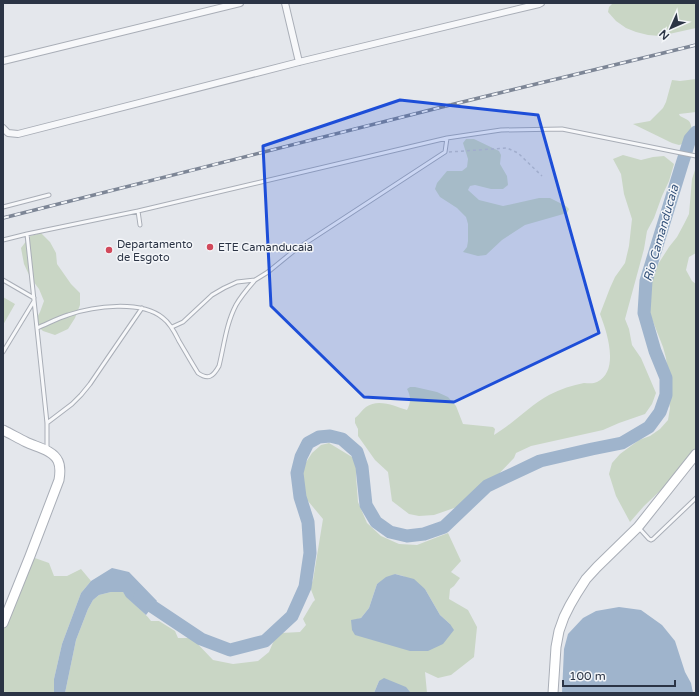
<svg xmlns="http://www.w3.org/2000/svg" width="699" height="696" viewBox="0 0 699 696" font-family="'Varela Round',sans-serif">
  <rect width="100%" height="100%" fill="#e4e7ec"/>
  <!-- green -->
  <path fill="#c9d6c5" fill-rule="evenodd" d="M613,3H696V28L660,36L648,35L636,32L626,28L616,21L608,12L609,7Z
    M696,79V112L679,114L680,116C683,118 687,119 689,121C694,128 690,137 686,143L679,145L672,143L633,124L650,121L663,108L666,102L672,80L680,81Z
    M466,139H474L499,151L501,155L500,164L507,176L508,185L503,189H491L475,185L470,186L468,190L479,200L503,206L539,198H550L566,206L569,209L567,213L525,225L502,240L486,255L478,256L463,252L467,247L468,241V224L466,217L457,208L440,197L435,189L437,183L447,171H462L467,167L468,159L463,143Z
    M623,155L641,160L653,157L664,156L674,164L669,181L662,196L654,218L647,231L644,249L625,319L629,329L632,345L641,358L656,393L652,404L645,414L619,423L603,430L531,446L516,453L514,458L488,485L457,507L434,515L419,516L409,514L392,501L388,472L375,460L358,436V429L355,423V418C359,415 362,410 366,407C378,398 395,406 407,410C411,402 411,397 407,389L410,387H415L437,392L448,397L456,406L463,424L493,427L495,429L494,435C514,423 529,406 549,395C560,389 573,385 584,383C588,383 593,384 597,382C620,371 607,332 600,314L610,288L615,277L625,263L629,246L632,219L624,194L621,174L613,159Z
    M696,167V253L689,257L686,270L692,281L696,284V457L677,476L664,487L644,506L630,522L616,496L609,474L612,463L620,454L639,440L650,436L660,429L668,420L670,408L668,395L669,382L666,358L663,347L650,314L649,302L651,279L655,269L669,247L677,237L684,224L689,214L692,179Z
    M41,233L50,242L56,253L57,264L71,284L80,293V305L75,318L68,329L55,335L43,331L34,323L40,312L44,301L39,289L30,277L24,264L21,248L30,236Z
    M3,297L15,304L3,325Z
    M329,443L352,457L357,465L356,476L358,502L367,523L381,536L399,544L417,545L448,533L461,561L451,572L460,578L454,586L450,589L449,599L468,610L477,627L474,657L451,675L438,678L425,672L427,693H411L405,687L379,681L374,693H65L76,640L88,609L93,600L99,595L111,592H123C131,603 143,610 151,621H159L175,631L178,638H192L213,660L233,664L258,661L269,652L275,638L281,633L300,632L306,625L303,619L313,602L315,600L310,587L313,580L323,519L303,495L301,483L303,467L312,453L321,445ZM395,574L403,576L425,589L440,615L450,624L351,621L361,618L369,608L377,584Z
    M32,557L49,563L54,576H67L81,569L91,581L81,593L62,644L54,679V693H3V631Z"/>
  <!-- water -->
  <path fill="#9fb4cc" d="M112,568L129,572L157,601L146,615L126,597L123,592H111L99,595L93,600L88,609L76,640L65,693H54V679L62,644L81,593L91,581Z
    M395,574L414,579L425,589L440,615L450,624L454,630L443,644L428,651H410L355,635L352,630L351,620L361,618L369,608L377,584L386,577Z
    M619,607L641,610L662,625L675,641L685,672L691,683L693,693H562L564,649L568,634L583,618L596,611Z
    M384,678L406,687L411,693H374L379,681Z"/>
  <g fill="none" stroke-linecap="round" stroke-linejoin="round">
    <!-- river -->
    <path stroke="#9fb4cc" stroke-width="13" d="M140,596L144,601L201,639L230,650L265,641L292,616L305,587L310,553L308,522L300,497L297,473L301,457L308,443L319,437L330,436L342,439L357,452L362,467L366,505L376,522L390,532L407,536L424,534L444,527L487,486L540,461L592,449L622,443L649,427L660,412L666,395V378L655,351L644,313L646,281L682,164L690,139L696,132"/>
    <defs>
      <path id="lane" d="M3,207L49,195
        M140,225L138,211L447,138L501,130L562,129L696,156
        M27,234L47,423V449
        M3,240L27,234L138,211
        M3,280L34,298
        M172,327L183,322L212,295L224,288L237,282L255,280L268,272L295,250L445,152L447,138
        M37,328C47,324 58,318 68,315C94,306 141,300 163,318C171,324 175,333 179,341C185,351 191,362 198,373C208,380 213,377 219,366C224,346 226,324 236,305C241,296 248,288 255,280
        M3,352L34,301
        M47,423L72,404L81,395L90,384L107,359L142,308
        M639,528L649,539L651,540L653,539L696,498"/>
      <path id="street" d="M285,3L299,62
        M3,61L240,3
        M3,128L8,133L18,134L299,62L539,4L541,3"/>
      <path id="secondary" d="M3,430C11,434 18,438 26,442C36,447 53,450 58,461C61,467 60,474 59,480L30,556L3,623
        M553,693L556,647L559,631L564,617L570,605L577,593L586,579L597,567L638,527L696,454"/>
    </defs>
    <!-- lane casing -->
    <use href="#lane" stroke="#a9aeb7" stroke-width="5"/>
    <!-- street casing -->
    <use href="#street" stroke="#a9aeb7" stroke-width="8"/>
    <!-- secondary casing -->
    <use href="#secondary" stroke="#a9aeb7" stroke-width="11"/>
    <!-- path -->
    <path stroke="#c2c5cb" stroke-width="1.5" stroke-dasharray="3 3" stroke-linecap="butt" d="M449,152L507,148L518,153L542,176"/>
    <!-- lane -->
    <use href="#lane" stroke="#f7f8fa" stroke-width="3"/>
    <!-- street -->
    <use href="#street" stroke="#f7f8fa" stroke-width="6"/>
    <!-- secondary -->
    <use href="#secondary" stroke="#fff" stroke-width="9"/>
    <defs>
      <path id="rail" d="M3,218L442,107L696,45"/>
    </defs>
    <!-- rail casing -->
    <use href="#rail" stroke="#7d8696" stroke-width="3.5"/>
    <!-- rail -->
    <use href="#rail" stroke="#f4f6f9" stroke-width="2" stroke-dasharray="6" stroke-linecap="butt"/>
  </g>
  <!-- marked area -->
  <path fill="#1d4ed8" fill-opacity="0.2" stroke="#1d4ed8" stroke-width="3" stroke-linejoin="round" d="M400,100L538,115L599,333L454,402L364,397L271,306L263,146Z"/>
  <!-- markers -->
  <g fill="#d1495b" stroke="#f4f6f9" stroke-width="1.5">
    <circle cx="210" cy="247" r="4"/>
    <circle cx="109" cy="250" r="4"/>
  </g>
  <g text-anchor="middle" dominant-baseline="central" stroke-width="3" stroke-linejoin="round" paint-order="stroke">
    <!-- poi labels -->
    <g font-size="11" fill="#2b3445" stroke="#f4f6f9" text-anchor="start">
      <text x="117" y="244">Departamento<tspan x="117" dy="13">de Esgoto</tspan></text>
      <text x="218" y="247">ETE Camanducaia</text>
    </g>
    <!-- water labels -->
    <g font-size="12" font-style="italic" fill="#34527a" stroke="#f4f6f9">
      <text transform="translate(661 233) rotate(-74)">Rio Camanducaia</text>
    </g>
  </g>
  <!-- border -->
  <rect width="699" height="696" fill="none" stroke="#2b3445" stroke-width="8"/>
  <!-- north arrow -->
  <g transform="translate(671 28) rotate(225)" stroke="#f4f6f9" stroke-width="3" paint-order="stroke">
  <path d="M0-3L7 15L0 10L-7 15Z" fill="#2b3445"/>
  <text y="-6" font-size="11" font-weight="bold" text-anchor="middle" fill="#2b3445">N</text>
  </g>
  <!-- scale -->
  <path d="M563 680v6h112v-6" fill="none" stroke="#2b3445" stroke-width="2"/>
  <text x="569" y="680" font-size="12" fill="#2b3445" stroke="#f4f6f9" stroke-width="3" paint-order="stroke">100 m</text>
</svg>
